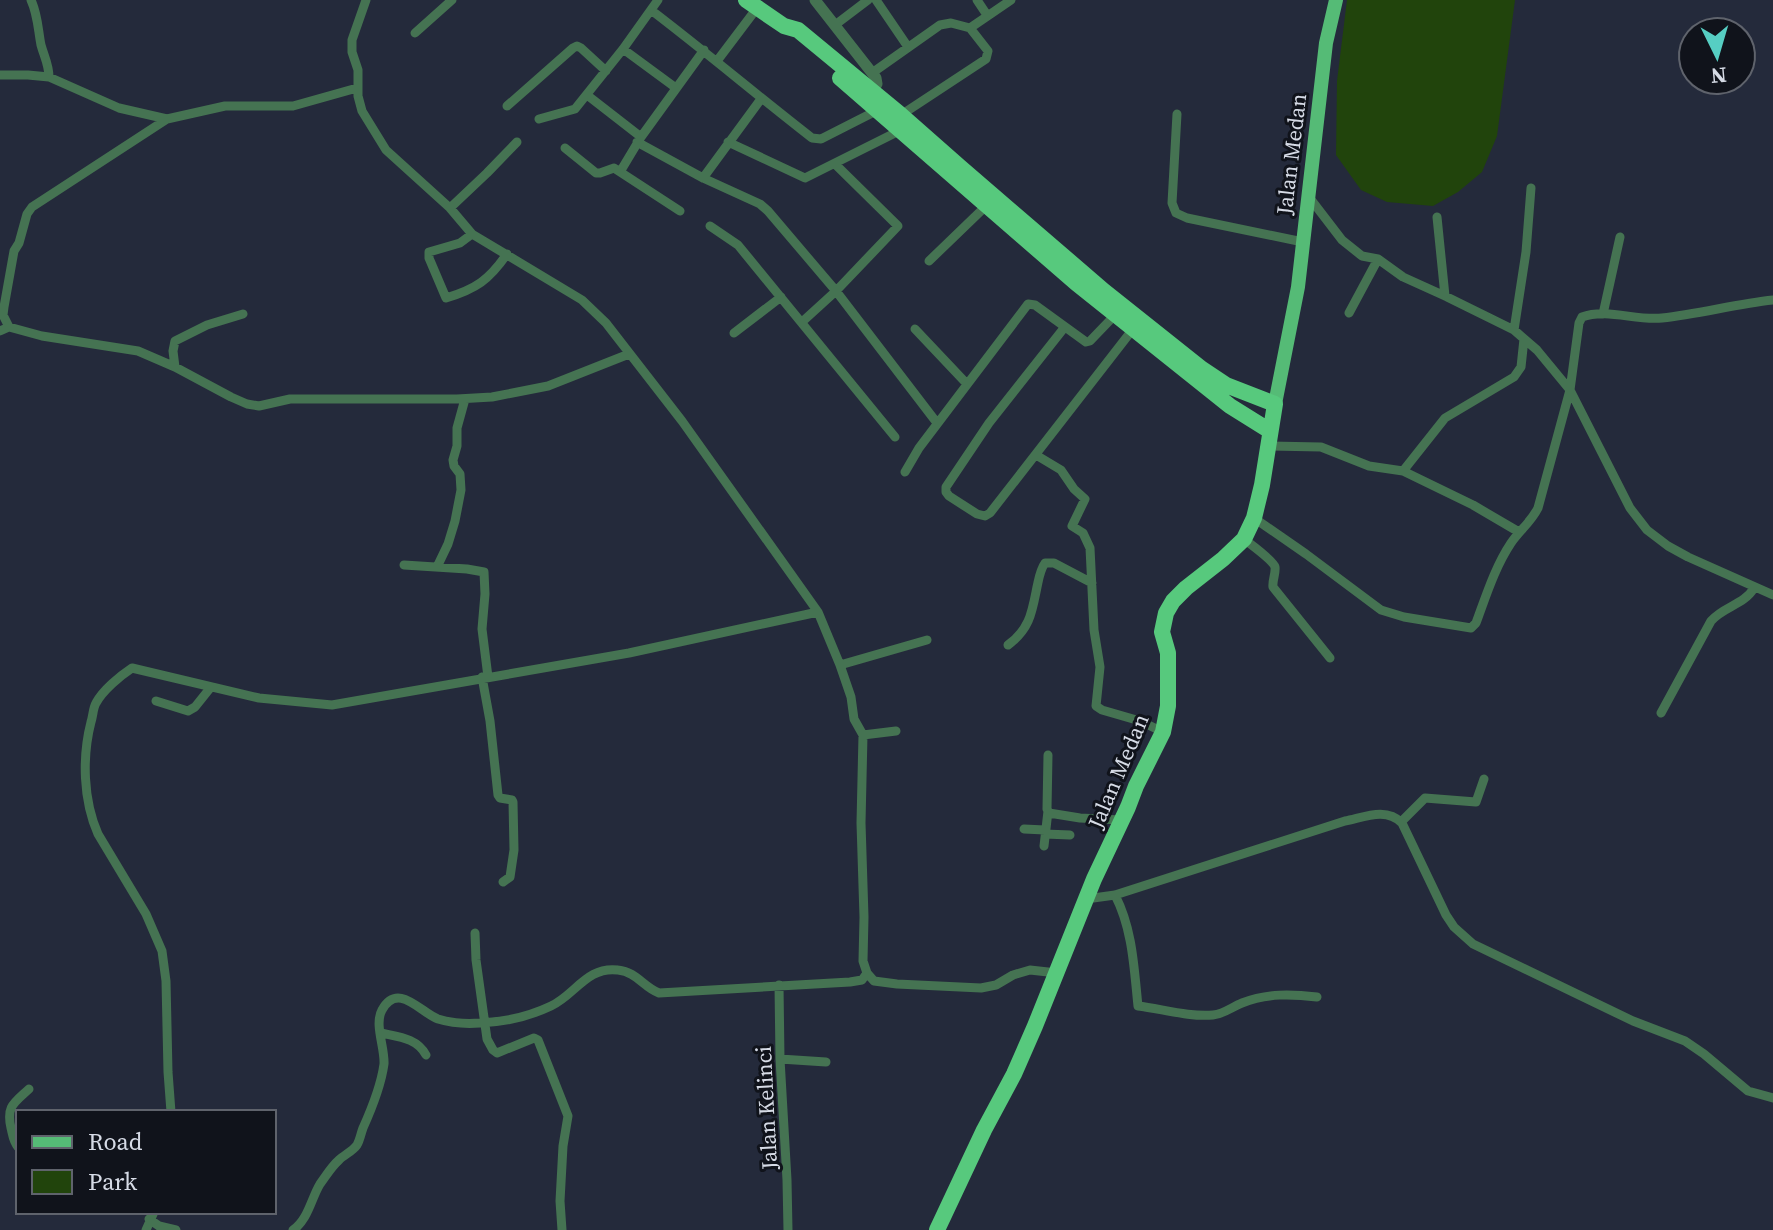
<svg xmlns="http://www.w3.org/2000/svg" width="1773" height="1230" viewBox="0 0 1773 1230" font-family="'Source Serif 4',serif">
  <rect width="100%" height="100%" fill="#242a3b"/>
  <!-- green -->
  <path fill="#21440c" d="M1347,0H1515L1497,136L1482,172L1458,192L1433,206L1387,202L1361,190L1336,155L1337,81Z"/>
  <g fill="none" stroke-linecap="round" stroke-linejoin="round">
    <!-- minor -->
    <path stroke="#457352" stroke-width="9" d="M31,0C38,15 38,30 41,45C44,56 49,65 49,77
      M366,0L352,40V52L358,70V96L362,111L386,150L450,208L472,234L582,300L606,323L682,421L818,612L840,665L851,697L854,719L863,735L861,823L864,917L863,961L867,973L874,981L897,984L981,988L996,985L1013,975L1030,970L1057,973
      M876,0L908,47
      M977,0L987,15
      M651,10C706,52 758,96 812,138L821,139L878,110
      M835,25L868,0
      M970,28L1011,0
      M415,33L452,0
      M623,49L676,88
      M717,61L757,8
      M872,73L940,25L951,23L970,28L988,51L986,59L901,115
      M0,75H28L49,77L119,108L167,119L225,106H293L357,88
      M587,95L641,137
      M507,106L573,48L577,46L581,48L606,71
      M1177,114L1172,203L1176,213L1187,218L1303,242
      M539,119L575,109L623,49L658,0
      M637,142L703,178L760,204L768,211L836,291L937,423
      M728,142L805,178L901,130
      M565,148L596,173H600L614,168L680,211
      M620,172L641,137L704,50
      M703,178L761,99
      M1309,197L1342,240L1362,256L1378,259L1403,277L1445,296L1514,330L1537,350L1570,390L1630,508L1647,530L1668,546L1688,557L1773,595
      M450,208L487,173L517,142
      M1437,217L1445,296
      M710,226L738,245L895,437
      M472,234L460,243L429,252V258L446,298C476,289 489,280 507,254
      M929,261L986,206
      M1349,313L1378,259
      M1603,314L1620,237
      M802,322L836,291L898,226L835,164
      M9,327L3,315L4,307L14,251L19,243L27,214L32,207L167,119
      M1064,328L989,423L946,487V492L949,496L977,514L985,516L990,513L1133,329
      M915,329L967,384
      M1514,330L1526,252L1531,188
      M0,331L9,327L42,336L138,351L175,367L231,397L247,404L259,406L290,399H457L492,397L548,386L629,354
      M734,333L781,297
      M175,367L173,351L175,341L207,325L243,314
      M1268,446L1321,447L1369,466L1403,471L1473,505L1519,532
      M1036,455L1061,470L1074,489L1085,499L1072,526L1083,533L1090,548L1094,630L1100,667L1096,706L1102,710L1140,721L1163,732
      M1403,471L1445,418L1514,377L1521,367L1524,339
      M905,472L919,448L1028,304L1035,305L1086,342L1090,341L1115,315
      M1254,518L1306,554L1381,610L1404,617L1471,628L1476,623C1486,596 1495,567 1511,543C1520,530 1531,522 1538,508L1570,390L1579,323L1582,317C1607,308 1636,321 1662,318C1699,314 1736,304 1773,300
      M1244,539C1250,544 1273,560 1275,567C1276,573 1272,581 1273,587L1330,658
      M404,565L467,569L484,572L485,594L482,629L488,677
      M437,567L448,544L455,521L461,490L460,474L454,466L453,460L457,446V428L465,399
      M1008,645C1030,629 1032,612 1037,587C1039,578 1040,570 1045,563H1054L1092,583
      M840,665L927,640
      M482,677L490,721L498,795L500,798L512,800L513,802L514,850L510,877L503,882
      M156,701L188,711L195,707L211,687
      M1661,713L1711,621C1724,606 1744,605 1754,588
      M863,735L896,731
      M1048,755L1047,809L1049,813L1080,818L1121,820
      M1401,822L1425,798L1476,802L1484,779
      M1024,829L1045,830
      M1045,834L1070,835
      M1044,846L1048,811
      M1115,895C1133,930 1134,969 1138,1006C1162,1009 1189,1017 1213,1015C1224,1014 1232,1007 1242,1003C1267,993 1292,994 1317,997
      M1086,899L1115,895L1345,821C1365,817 1386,807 1402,823L1446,915L1454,927L1473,944L1633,1021L1685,1041L1704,1054L1748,1091L1773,1098
      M475,933L476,960L487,1039L493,1050L497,1053L534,1038L538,1040L568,1116L563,1146L560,1201L562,1230
      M779,985L780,1059L787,1180L788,1230
      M381,1033C399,1037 417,1038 426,1055
      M780,1059L826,1062
      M171,1112L168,1072L166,981L162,951L146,914L98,834C83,800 82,757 91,722C93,716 93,708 96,703C103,690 120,676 132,668L259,698L332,705L629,653L818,612
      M18,1147C13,1141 13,1136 11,1128C6,1106 14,1103 29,1089
      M149,1219L159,1226L176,1230
      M146,1230L154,1212
      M293,1230C308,1220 311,1199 320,1184C326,1176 331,1167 339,1160C344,1155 353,1151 357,1145C360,1140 361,1133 363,1128C372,1108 381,1086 384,1064C385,1048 374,1024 382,1010C398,981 421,1013 438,1019C451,1023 467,1024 480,1023C503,1022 530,1016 551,1006C575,995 587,966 618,970C637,972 643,987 659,993L850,982L862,980L867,973"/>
    <!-- tertiary -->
    <path stroke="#457352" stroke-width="11" d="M815,0L876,78L877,84L872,90"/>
    <!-- primary -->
    <path stroke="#55bb76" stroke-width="14" d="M1275,404L1298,287L1326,43L1336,0"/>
    <!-- trunk -->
    <path stroke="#57c97d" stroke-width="16" d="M746,0L784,26L798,30L901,115L960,167L1104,291L1202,369L1226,385L1275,404L1262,485L1254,518L1244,539L1223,559L1186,588L1173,601L1166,613L1162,632L1168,653V706L1163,732L1136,786L1128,807L1094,879L1035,1026L1014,1074L984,1130L937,1230
      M840,78L1076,283L1230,406L1270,431"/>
  </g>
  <g text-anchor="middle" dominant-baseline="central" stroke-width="6" stroke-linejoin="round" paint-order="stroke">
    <!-- street labels -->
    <g font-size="22" fill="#d6dbe6" stroke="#10131b">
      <text transform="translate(1291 154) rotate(-83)">Jalan Medan</text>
      <text transform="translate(1118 771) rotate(-67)">Jalan Medan</text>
      <text transform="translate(766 1108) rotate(-93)">Jalan Kelinci</text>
    </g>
  </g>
  <!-- legend -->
  <rect x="16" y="1110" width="260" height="104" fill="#10131b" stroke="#5f636c" stroke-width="2"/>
  <rect x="32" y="1136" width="40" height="12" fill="#55bb76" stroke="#5f636c" stroke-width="2"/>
  <text x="88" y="1150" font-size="24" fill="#d6dbe6">Road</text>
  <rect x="32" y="1170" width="40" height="24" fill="#21440c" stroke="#5f636c" stroke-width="2"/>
  <text x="88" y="1190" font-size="24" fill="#d6dbe6">Park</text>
  <!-- north arrow -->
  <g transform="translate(1717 56) rotate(175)"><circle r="38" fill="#10131b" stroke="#5f636c" stroke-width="2"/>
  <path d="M0-6L14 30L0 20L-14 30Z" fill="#56cec3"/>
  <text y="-12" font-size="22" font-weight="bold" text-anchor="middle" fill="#d6dbe6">N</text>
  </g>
</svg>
